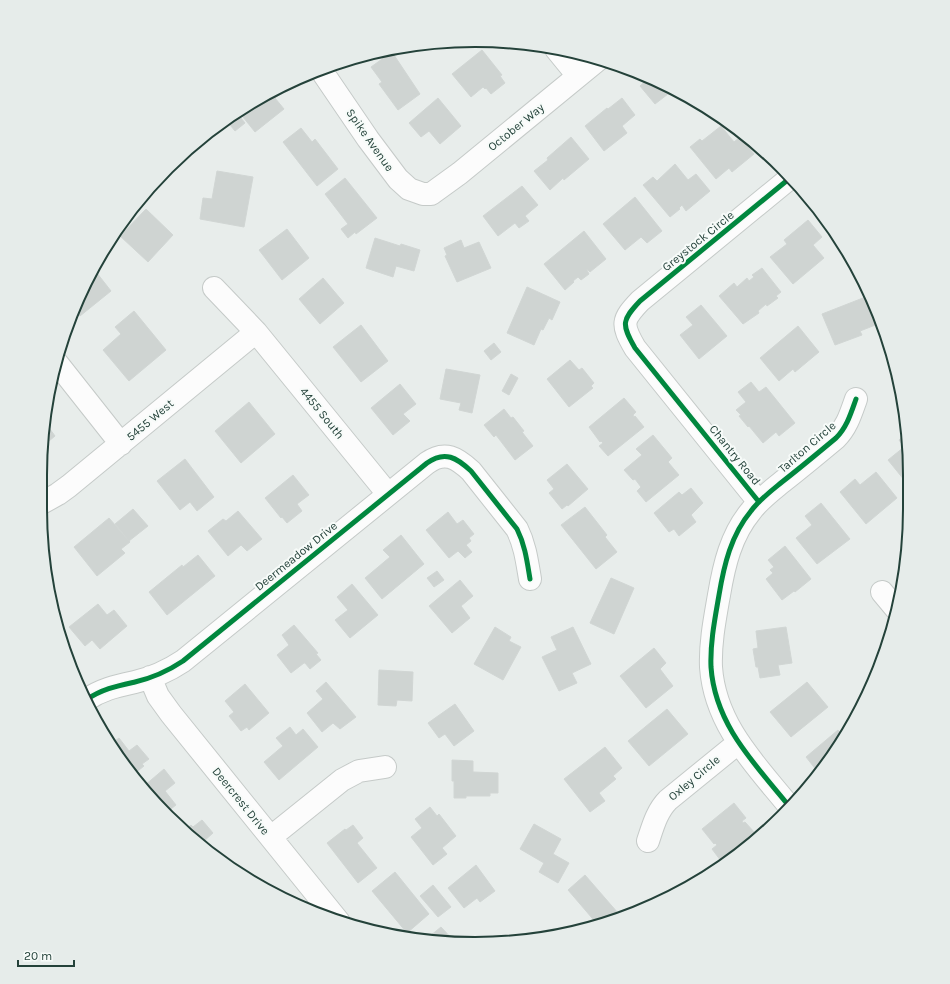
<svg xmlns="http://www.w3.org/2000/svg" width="950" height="984" viewBox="0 0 950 984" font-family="Karla,sans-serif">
  <rect width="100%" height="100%" fill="#e8edeb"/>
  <!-- building -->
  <path fill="#cfd4d2" stroke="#d1d6d4" d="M482,50L502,75L500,76L505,83L491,94L486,88L485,89L483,87L471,97L452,74Z
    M392,52L420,94L398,110L379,84L382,82L371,67Z
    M649,78L675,90L669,95L668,94L655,104L640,86Z
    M275,90L279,95L275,98L284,109L255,132L239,112Z
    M438,98L461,126L440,144L429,131L421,137L409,123Z
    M622,98L635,115L622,126L627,133L604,151L585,126L607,108L608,109Z
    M710,111L723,120L718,124L709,113Z
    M237,113L245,123L235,131L226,120Z
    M721,126L734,142L740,137L754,154L732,172L729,168L716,179L690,147L700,139L702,141Z
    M301,128L312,142L315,139L338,169L317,186L283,142Z
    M571,137L589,159L564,180L563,178L550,190L534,171L548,160L547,158Z
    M675,164L688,180L696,174L710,191L686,211L682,205L679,208L680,209L670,217L643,185L653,177L657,181Z
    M217,171L253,177L244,227L200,219L203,198L212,199Z
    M345,178L377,218L356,234L355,232L348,238L341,229L348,224L325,194Z
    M522,186L538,205L525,216L529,221L519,228L515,223L498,236L483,216Z
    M635,197L662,231L647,243L641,237L625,250L603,224Z
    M146,209L173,235L148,262L120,236Z
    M808,220L822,237L813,245L824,258L793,284L770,257L787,244L784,240Z
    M287,229L309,258L282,280L259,250Z
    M584,231L606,259L590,272L587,269V270L589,274L581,280L578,277L573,281L574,282L565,290L544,264Z
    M375,238L400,246L401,244L420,250L414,271L396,266L393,277L366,268Z
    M461,240L464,248L479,242L491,268L457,282L445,256L447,255L444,248Z
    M93,268L111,291L80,316L75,310Z
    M762,268L781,292L776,296L778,298L767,306L766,304L758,311L759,313L743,324L719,296L734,283L737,287L747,278L749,281L754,277L752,275Z
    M323,278L344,303L320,324L299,299Z
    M527,287L560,302L552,320L549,318L543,330L541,329L534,345L507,333Z
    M868,296L878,324L860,331L862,335L835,345L822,314Z
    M701,305L727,336L699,359L680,335L693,325L686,317Z
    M134,311L166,350L129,381L103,350L121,334L115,327Z
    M361,325L388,361L361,382L333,347Z
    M798,326L819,352L795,372L793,369L779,381L760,358Z
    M494,343L501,352L491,360L484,351Z
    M570,360L579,370L582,368L594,383L591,386L593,388L569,407L547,379Z
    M446,369L480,375L472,413L459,410L461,403L440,399Z
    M511,374L518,378L509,395L502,391Z
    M751,382L759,392L766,387L795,423L779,436L776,432L763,443L749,426L748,427L739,416L741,415L736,410L746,402L738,392Z
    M400,384L416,404L403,414L410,421L393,435L371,408Z
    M624,398L636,412L633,415L634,417L635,416L644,427L608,456L599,446L603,443L601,441L600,442L589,427Z
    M249,402L275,434L241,463L215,431Z
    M504,409L511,418L513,417L524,431L522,432L533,446L515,460L496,435L494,437L484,425Z
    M44,421L55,436L43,446Z
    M907,433L909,446V486L888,460L904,447L899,440Z
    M653,435L672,458L668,462L679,475L646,502L637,491L641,487L635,479L633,480L624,470L642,455L636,449Z
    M185,459L214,497L197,511L190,502L180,510L157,481Z
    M567,464L588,489L568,506L567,505L562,509L549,493L554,489L547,480Z
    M876,472L897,498L866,524L840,492L855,479L860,485Z
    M293,475L309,495L297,504L302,511L287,523L282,517L281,518L265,498Z
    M691,488L703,503L691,515L696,522L679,536L674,529L669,532L654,513L679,492L682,495Z
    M821,503L850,539L817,564L796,538L812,525L805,516Z
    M585,507L607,535L605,537L617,552L596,569L561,525Z
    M133,509L148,526L129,541L115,524Z
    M238,511L262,539L247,551L241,545L228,556L208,531L223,519L226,521Z
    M448,512L457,524L463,520L474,534L469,538L471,541L466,545L472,552L465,558L458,551L449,558L426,530Z
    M109,518L130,542L121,549L125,553L97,576L74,547Z
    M401,535L424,564L382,599L365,578L390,557L383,550Z
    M785,546L811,579L795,592L794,591L782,600L766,579L773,573L770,570L774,567L768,560Z
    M198,555L215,576L167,615L149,592L182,565L183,567Z
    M437,571L444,580L434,587L427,578Z
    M611,578L634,588L614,634L590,623Z
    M460,580L473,596L461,606L470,618L452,633L429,606Z
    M352,584L378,615L350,638L335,620L348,610L337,597Z
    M98,604L107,615L114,610L127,626L100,649L92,640L85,646L69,627Z
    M294,625L318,653L316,654L321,660L310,669L305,663H304L291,673L277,655L289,645L282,635Z
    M495,627L511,637L509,641L521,647L503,680L474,664Z
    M573,627L591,664L572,673L577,683L559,691L542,657L557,650L551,637Z
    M786,627L792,663L778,665L780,675L760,678L758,667H756L753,649L758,648L756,631Z
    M63,643L73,655L68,659Z
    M654,648L666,663L660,669L673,686L646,708L620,676Z
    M379,670L413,672L412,701L397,700L396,706L378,705Z
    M326,682L356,717L340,729L333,723L322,732L307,713L323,699L316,691Z
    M807,682L828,707L791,737L770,712Z
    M245,684L269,713L249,730L247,727L241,731L229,716L234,712L225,701Z
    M455,704L474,731L454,746L445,734L439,738L428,723Z
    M667,709L688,734L649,766L628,741Z
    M290,727L296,735L303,729L318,747L279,780L264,762L283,746L276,738Z
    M838,730L843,736L821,772L819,769L817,771L806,757Z
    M119,738L129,751L137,745L149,759L142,764L144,766L134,774L113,751L110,745Z
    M605,747L622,768L613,776L616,779L599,793L605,801L590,812L564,779Z
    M452,760L473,761V772L498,773V793H490V796H466V798H454V781H452Z
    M164,769L175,783L165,791L176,805L167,812L144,786Z
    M734,803L746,818L742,821L743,823L745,822L755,833L721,861L712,849L717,845L715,843L714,844L702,829Z
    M430,807L437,816L439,814L456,836L442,848L447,854L433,865L411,837L422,828L415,819Z
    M202,820L213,833L204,841L215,854H214L188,836L184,831L191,825L193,827Z
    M534,824L561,839L553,854L569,863L558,883L539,872L544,863L520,849Z
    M353,825L363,838L357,843L377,868L358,883L327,843L345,829L346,830Z
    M476,865L495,891L480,902L477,898L464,908L448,888Z
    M241,867L256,884L237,871Z
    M395,872L429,914L407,933L372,891Z
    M585,875L618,913L609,920L598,925L568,890Z
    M433,885L451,907L438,917L420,896Z
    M441,927L454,941L425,940Z"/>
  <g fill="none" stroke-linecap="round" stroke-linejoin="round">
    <defs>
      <path id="minor" d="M556,49L578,76
        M321,70L368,139L398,179L409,189L423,194H431L460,173L599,59
        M214,288L256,332L388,494
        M57,363L121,444
        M759,502L635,348C621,324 622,320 640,301L790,178
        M40,504L58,494L69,486L256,332
        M882,592L897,610
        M150,677L158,696L171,714L339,922
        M86,700C102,689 117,686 135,682C152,678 168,671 183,661L427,463C445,450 457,458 471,471L517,529C525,545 527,561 530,579
        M789,806C755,764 715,725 711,667C710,643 715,618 719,595C724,565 731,535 751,511C759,500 771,491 782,482C800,468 818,453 836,438C847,427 851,413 856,399
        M271,837L342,780L359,771L385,767
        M648,841C653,826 657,811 668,800L738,743"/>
    </defs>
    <!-- minor casing -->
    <use href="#minor" stroke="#c5cac8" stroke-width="24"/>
    <!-- minor -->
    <use href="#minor" stroke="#fcfcfc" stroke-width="22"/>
    <defs>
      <path id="cycleway" d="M759,502L635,348C621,324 622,320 640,301L790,178
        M86,700C102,689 117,686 135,682C152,678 168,671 183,661L427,463C445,450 457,458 471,471L517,529C525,545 527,561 530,579
        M789,806C755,764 715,725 711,667C710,643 715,618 719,595C724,565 731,535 751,511C759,500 771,491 782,482C800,468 818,453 836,438C847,427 851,413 856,399"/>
    </defs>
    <!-- cycleway casing -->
    <use href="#cycleway" stroke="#f7fbf9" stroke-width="8"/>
    <!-- cycleway -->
    <use href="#cycleway" stroke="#00873e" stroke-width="5"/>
  </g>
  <g text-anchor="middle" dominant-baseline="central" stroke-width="4" stroke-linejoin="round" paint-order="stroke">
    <!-- street labels -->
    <g font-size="12" fill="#24423a" stroke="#f7fbf9">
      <text transform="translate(516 127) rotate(-39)">October Way</text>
      <text transform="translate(370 140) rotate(55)">Spike Avenue</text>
      <text transform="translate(698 241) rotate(-39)">Greystock Circle</text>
      <text transform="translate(322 413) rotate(51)">4455 South</text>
      <text transform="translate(150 420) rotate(-40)">5455 West</text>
      <text transform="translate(807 447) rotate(-41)">Tarlton Circle</text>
      <text transform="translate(735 455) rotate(51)">Chantry Road</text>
      <text transform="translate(296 556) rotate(-39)">Deermeadow Drive</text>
      <text transform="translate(694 778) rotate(-40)">Oxley Circle</text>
      <text transform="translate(241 801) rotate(51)">Deercrest Drive</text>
    </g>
  </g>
  <!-- crop -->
  <path d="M0 0H950V984H0ZM475 47H475A428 428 0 0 1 903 475V509A428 428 0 0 1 475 937H475A428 428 0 0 1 47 509V475A428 428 0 0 1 475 47Z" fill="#e6ecea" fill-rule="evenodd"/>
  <path fill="none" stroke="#24423a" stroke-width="2" d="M475 47H475A428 428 0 0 1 903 475V509A428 428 0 0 1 475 937H475A428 428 0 0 1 47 509V475A428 428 0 0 1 475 47Z"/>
  <!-- scale -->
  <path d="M18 960v6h56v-6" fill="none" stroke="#24423a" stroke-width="2"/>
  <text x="24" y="960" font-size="12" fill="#24423a" stroke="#f7fbf9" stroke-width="3" paint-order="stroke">20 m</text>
</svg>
